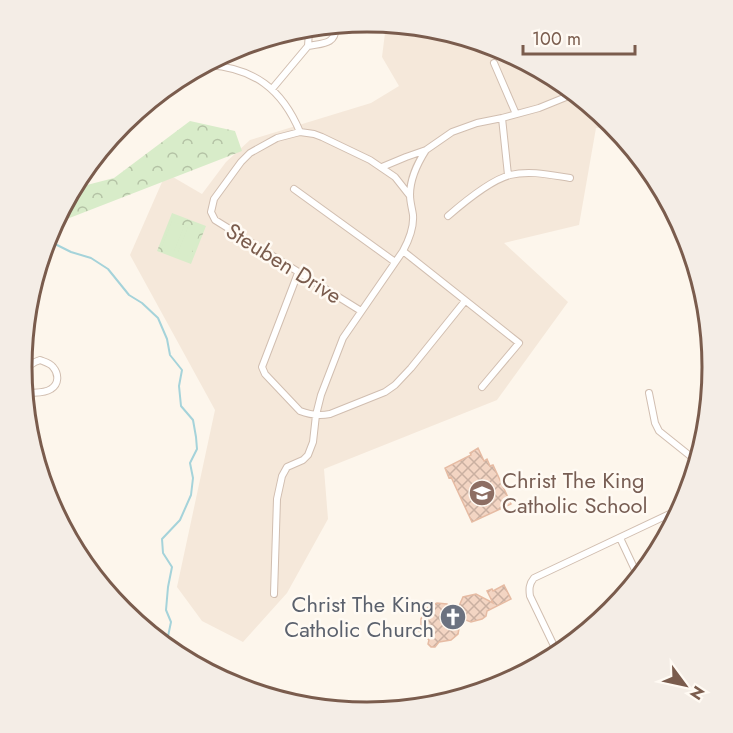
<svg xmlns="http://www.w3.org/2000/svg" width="733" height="733" viewBox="0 0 733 733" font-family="Jost,sans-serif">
  <defs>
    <pattern id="forest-crowns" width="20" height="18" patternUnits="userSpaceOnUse" patternTransform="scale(1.5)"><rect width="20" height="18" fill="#d8ecc9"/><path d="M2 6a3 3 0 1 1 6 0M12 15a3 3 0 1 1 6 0" fill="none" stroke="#b4c2a5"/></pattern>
    <pattern id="building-cross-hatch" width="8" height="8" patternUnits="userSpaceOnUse" patternTransform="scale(1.5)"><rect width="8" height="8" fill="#f3d5c3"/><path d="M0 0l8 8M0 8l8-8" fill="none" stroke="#cab0a1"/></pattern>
  </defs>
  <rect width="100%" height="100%" fill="#fdf6ec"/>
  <!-- residential -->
  <path fill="#f5e8da" d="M386,25L499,47L611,122L614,127L596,128L579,225L504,243L568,302L497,400L324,469L328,519L287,593L243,642L202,621L177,587L215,410L130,255L166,173L202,194L226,162L250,140L371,103L399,86L382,57Z"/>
  <!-- forest -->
  <path fill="url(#forest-crowns)" d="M190,121L235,131L242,151L54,224L79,187L114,178Z
    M172,213L206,226L191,264L157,251Z"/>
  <!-- garden -->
  <path fill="#d8ecc9" d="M172,221L184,226L174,251L162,246Z
    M188,227L200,232L190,257L178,252Z"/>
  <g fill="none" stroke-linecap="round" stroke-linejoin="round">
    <!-- stream -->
    <path stroke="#a5d3da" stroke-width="2" d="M47,238L53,243L71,252L91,258L108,269L129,295L142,303L158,318L167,339L170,355L182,370L179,386L181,406L193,420L196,437L197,449L190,463L193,478L191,495L180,520L162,539L163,553L172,567L168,587L166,610L171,622L167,641"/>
  </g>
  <!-- building -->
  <path fill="url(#building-cross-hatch)" stroke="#e6bba3" stroke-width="1.5" d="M478,448L484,461L487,459L490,466L493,465L511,504L472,522L451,477L449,478L445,468L471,455L470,453Z
    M504,585L511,599L487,611L486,616L482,619L471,622L466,620L460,623L458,634L451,640L439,642L435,647H431L428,644L429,640L424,635L421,636L418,628L421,627V619L425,610L430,606L437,603L447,604L456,613L463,597L476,594L493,603L487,591L492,589L493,591Z"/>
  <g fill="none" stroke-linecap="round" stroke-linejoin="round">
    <defs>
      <path id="minor" d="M309,32L308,46C323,43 335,45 336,27
        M494,63L516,114
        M208,65C254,68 282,89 300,132
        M272,89L308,46
        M502,118L508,175
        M382,167L406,157L426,150L452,132L477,123L502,118L539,108L571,95
        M294,189L395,262
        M448,216C463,203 491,180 510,175C530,170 551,175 570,178
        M403,251L519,343L482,387
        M298,273L262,367L265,374L300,411C310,415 319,416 330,414L385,392L395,385L411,368L465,301
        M361,311L215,220L211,212L214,199L241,162L250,153L277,138L300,132L314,134L322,137L370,160L395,177L410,196
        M26,393C34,392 44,394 51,389C59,384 59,374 53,367C50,363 45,362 40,360C23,365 24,377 28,393
        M649,393L655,423L659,431L694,459
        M620,538L636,572
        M274,594L277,499L282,476L287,467L303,460L308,455L313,442L316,415L321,395L343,338L403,251C409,240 414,228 413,215C412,208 410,202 410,195C410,178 417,164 426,150
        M555,648L530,596C529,589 529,584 534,578L678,510
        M328,704L336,705L355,710"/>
    </defs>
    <!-- minor casing -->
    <use href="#minor" stroke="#d1beb0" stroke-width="8"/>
    <!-- minor -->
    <use href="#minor" stroke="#fff" stroke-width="6"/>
  </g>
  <!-- icons -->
  <defs>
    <symbol id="school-disc" viewBox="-11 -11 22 22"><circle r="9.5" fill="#8d6e63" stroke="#fffaf3"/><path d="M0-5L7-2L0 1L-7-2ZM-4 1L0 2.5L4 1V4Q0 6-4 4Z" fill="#fff"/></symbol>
    <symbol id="church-disc" viewBox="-11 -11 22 22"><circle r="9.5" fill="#6b7280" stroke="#fffaf3"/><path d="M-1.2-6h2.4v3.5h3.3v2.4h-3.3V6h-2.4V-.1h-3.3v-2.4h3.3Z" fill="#fff"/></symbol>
  </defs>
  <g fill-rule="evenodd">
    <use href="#school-disc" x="467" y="478" width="30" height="30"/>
    <use href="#church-disc" x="438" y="602" width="30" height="30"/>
  </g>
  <g text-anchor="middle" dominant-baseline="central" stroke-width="5" stroke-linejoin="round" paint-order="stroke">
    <!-- street labels -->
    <g font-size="22" fill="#7a5c4d" stroke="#fffaf3">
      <text transform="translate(284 263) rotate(32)">Steuben Drive</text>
    </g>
    <!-- education labels -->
    <g font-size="22" fill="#785e54" stroke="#fffaf3" text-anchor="start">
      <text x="502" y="480">Christ The King<tspan x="502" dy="25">Catholic School</tspan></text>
    </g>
    <!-- worship labels -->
    <g font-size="22" fill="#5b616d" stroke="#fffaf3" text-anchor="end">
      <text x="434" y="604">Christ The King<tspan x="434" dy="25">Catholic Church</tspan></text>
    </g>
  </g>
  <!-- crop -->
  <path d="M0 0H733V733H0ZM32 367a335 335 0 1 1 670 0a335 335 0 1 1-670 0Z" fill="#f4ede6" fill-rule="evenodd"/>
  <path fill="none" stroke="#7a5c4d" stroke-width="3" d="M32 367a335 335 0 1 1 670 0a335 335 0 1 1-670 0Z"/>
  <!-- north arrow -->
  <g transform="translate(685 685) rotate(123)" stroke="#fffaf3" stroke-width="4.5" paint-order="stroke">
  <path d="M0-4.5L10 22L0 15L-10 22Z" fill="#7a5c4d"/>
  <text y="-9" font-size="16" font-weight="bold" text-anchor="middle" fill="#7a5c4d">N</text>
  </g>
  <!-- scale -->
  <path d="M523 45v9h112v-9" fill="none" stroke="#7a5c4d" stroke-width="3"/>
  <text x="532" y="45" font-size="18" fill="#7a5c4d" stroke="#fffaf3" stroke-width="4.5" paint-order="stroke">100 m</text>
</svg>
